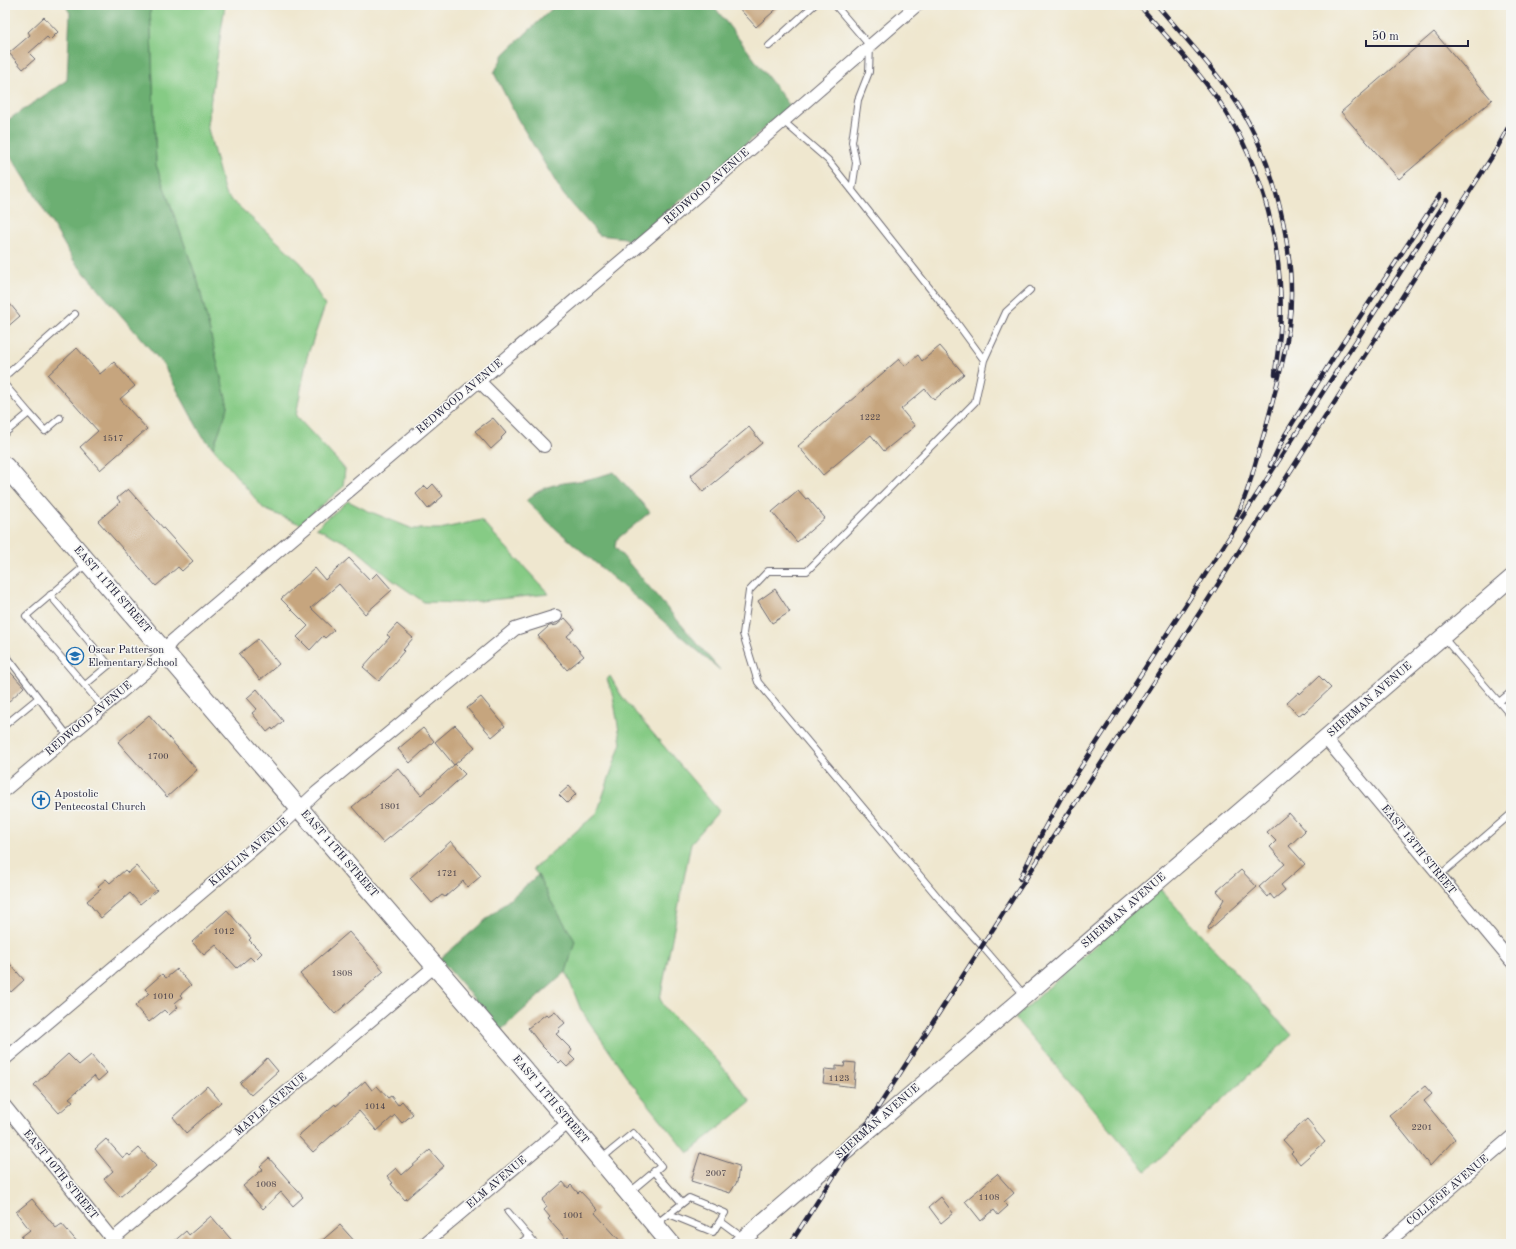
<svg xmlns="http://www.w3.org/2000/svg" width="1516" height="1249" viewBox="0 0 1516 1249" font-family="'Old Standard TT',serif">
  <rect width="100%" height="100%" fill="#f6f6f2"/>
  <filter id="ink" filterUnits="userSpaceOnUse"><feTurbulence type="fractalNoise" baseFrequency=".025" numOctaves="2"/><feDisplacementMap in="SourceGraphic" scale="8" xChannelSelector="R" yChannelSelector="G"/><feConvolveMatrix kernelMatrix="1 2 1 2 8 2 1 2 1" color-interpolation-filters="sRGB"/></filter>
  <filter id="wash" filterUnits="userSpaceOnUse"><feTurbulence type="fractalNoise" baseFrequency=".012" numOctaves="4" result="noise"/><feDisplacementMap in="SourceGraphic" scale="16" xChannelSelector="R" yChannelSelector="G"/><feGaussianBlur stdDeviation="0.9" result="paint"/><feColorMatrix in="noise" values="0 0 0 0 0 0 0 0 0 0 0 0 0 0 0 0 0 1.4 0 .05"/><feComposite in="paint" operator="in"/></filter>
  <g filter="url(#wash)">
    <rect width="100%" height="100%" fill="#efe7cf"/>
    <!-- green -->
    <path fill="#86cb85" stroke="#547660" d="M150,5H225L207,125L225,194L301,263L325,306L307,357L296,416L345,469L343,487L300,524L264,509L213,448L228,407L198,282L156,165Z
      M348,501L366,510L413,529H440L481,520L549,594L460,603L424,602L391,579L352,546L321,530L316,528Z
      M610,676L622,697L719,811L691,843L660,999L666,1009L716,1059L751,1102L688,1153L632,1084L581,1010L566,972L575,941L549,898L538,875L533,869L597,813L621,743L613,696L607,679Z
      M1159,888L1292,1035L1146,1171L1015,1018Z"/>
    <!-- forest -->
    <path fill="#6caf72" stroke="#476856" d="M65,5H150L156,165L198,282L228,407L213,448L201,434L163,364L74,261L25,178L5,148V122L67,80L70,13Z
      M556,5H713L790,106L630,244L625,238L599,235L563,194L517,118L494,73L504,54Z
      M614,472L650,512L616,540L615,547L720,670L555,528L526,501C545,483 560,484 584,480C594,478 604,475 614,472Z
      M538,875L549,898L575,941L566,972L501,1030L440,959Z"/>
    <g id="blocks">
      <!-- building -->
      <path fill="#c6a57e" d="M736,5H781L756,27Z
        M44,17L58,32L50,40L47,37L29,53L35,59L23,69L9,53L30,35L28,32Z
        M1434,32L1492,100L1399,179L1341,112Z
        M5,298L20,316L5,329Z
        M940,346L964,374L934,400L925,389L901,409L915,426L884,451L871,435L823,475L798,446L899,359L905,366L918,355L922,361Z
        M77,348L100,374L114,362L135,386L120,399L147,429L100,470L80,447L98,431L48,375Z
        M493,418L506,433L501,438L502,439L491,449L475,431Z
        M749,427L762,443L703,492L690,476Z
        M433,484L443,496L428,509L416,494L425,486L428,489Z
        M128,489L193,561L182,571L178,567L156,586L98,521L120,502L117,498Z
        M798,490L806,499L808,498L825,518L797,542L772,512Z
        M349,558L370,580L377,573L392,590L365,614L339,584L311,608L334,630L325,638L323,636L310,650L297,637L308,626L281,599L315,568L325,580Z
        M775,589L790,612L772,623L758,601Z
        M565,618L575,629L567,636L584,656L567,670L538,636L549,626L557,625Z
        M397,624L413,638L403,650L404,651L379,681L363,667L390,637L387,635Z
        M258,639L279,664L260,680L239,654Z
        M5,666L24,687L5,705Z
        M1319,676L1331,688L1304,713L1303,712L1298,716L1287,703L1299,692L1300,694Z
        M257,689L283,721L273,730L272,728L267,732L252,713L257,709L247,698Z
        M481,697L505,726L492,737L467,708Z
        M149,715L197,770L167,797L118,742Z
        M455,725L475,747L454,765L435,742Z
        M423,728L434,741L410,763L398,749Z
        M455,764L465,774L432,804L431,803L383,843L352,807L398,768L421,795Z
        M569,786L576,794L567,803L559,795Z
        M1289,813L1305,831L1289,846L1305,864L1281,885L1285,890L1274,899L1270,894L1268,897L1259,887L1285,864L1270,847L1276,841L1267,832Z
        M451,841L481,876L468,887L463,881L445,897L442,895L432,903L410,878Z
        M136,866L157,890L140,904L130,893L101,918L87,901L101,889L98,886L106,879L110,883L125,870L128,873Z
        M1241,870L1257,887L1209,930L1208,928L1224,899L1217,891Z
        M227,910L251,938L249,940L262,953L254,961L250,957L237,968L216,945L204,955L192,942Z
        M349,932L384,971L335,1014L300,974Z
        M5,958L24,980L11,992L5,985Z
        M177,969L191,985L180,995L182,997L175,1003L178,1007L169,1015L164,1010L149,1022L135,1006L149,993L145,989L162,974L166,978Z
        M555,1011L565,1023L558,1029L560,1031L556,1034L572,1050L569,1054L575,1060L567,1067L561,1061L559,1063L542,1046L528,1028L546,1014L548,1016Z
        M68,1054L79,1065L91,1055L107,1073L98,1081L94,1076L69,1098L73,1101L59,1113L34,1085Z
        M267,1058L278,1071L251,1095L240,1083Z
        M845,1062L856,1063L854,1087L823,1083L825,1069L836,1070V1066L844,1067Z
        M365,1081L372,1090L377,1086L388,1098L391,1096L398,1105L402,1101L413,1114L402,1123L395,1115L377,1131L359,1111L313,1152L298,1136L335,1104L336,1106Z
        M207,1086L221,1102L186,1133L173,1117Z
        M1425,1086L1432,1094L1424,1101L1455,1139L1430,1166L1389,1115Z
        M1307,1119L1314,1127L1313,1128L1325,1142L1300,1164L1291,1153L1293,1151L1283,1140Z
        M106,1139L123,1158L128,1154L130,1156L139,1148L156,1166L120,1197L104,1179L113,1171L95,1149Z
        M430,1150L444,1166L405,1200L391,1184L393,1183L387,1176L396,1168L402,1175Z
        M700,1153L739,1166L737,1182L730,1193L691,1181Z
        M269,1158L303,1197L293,1206L281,1192L263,1209L243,1186L263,1169L260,1166Z
        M997,1174L1014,1193L1004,1202L1008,1206L998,1215L994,1210L981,1221L965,1201Z
        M563,1182L568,1188L571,1185L578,1193L580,1191L598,1210L595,1213L623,1244H574L568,1237L566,1239L548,1219L550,1217L544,1210L547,1207L542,1200Z
        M941,1197L953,1213L941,1223L929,1207Z
        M32,1199L56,1228L62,1224L79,1244H27L21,1237L30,1230L16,1212Z
        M211,1216L235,1244H171L186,1231L189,1235Z
        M340,1225L357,1244H318Z"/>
    </g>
  </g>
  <g filter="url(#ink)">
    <use href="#blocks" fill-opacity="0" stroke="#6a676f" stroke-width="1"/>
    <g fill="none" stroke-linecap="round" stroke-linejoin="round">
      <defs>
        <path id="service" d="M835,5L870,46L869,72L858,100L852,142L856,163L852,190
          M769,46L814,5
          M783,121L828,160L954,319L984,360L975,402L807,571H768L749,591L743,634L758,682L942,902L982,946L1025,996
          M984,360L1006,312L1030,290
          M5,376L75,314
          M5,385L29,413L5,433
          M29,413L45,431L60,418
          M87,564L26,616L103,707
          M50,595L109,665L85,685
          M1443,637L1511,716
          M5,654L68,736
          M1499,702L1511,692
          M5,725L38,698
          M1439,876L1511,814
          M602,1158L633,1133L661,1166L630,1192
          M654,1171L682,1203
          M508,1212L535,1244
          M669,1214L713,1232L720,1221
          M656,1224L689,1198L725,1213L720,1221L743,1238
          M520,1244L529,1236"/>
        <path id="minor" d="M479,381L544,446
          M1325,738L1511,961
          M5,790L150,668L172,641L674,216L917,5
          M5,1059L285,822L316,793L515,629L556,616
          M5,1106L116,1244
          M107,1244L435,966
          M424,1244L569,1122
          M1386,1244L1511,1137"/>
        <path id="tertiary" d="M737,1244L1511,578"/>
        <path id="secondary" d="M5,466L569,1122L671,1244"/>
      </defs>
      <!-- service casing -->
      <use href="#service" stroke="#6a676f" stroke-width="8"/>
      <!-- minor casing -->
      <use href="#minor" stroke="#6a676f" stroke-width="14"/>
      <!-- tertiary casing -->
      <use href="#tertiary" stroke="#6a676f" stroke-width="18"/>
      <!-- secondary casing -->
      <use href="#secondary" stroke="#6a676f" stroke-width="20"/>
      <!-- service -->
      <use href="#service" stroke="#fff" stroke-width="6"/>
      <!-- minor -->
      <use href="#minor" stroke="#fff" stroke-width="12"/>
      <!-- tertiary -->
      <use href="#tertiary" stroke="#fff" stroke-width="16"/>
      <!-- secondary -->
      <use href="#secondary" stroke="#fff" stroke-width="18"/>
      <defs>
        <path id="rail" d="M1139,5C1166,36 1195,67 1219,101C1264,168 1285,252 1280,332C1279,346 1276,361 1275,375
          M1157,5C1184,37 1214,68 1237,103C1275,161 1298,258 1289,326C1286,351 1279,376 1273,400C1268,421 1262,441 1256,461C1251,480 1245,500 1236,518
          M1270,466L1285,435L1340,347L1440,195
          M1020,879L1044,829L1061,798L1447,200
          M790,1244L1004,912L1206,603L1495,152L1511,122"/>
      </defs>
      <!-- rail casing -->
      <use href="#rail" stroke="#22223b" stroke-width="4.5"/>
      <!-- rail -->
      <use href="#rail" stroke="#f6f6f2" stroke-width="3" stroke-dasharray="9" stroke-linecap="butt"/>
    </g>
  </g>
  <!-- icons -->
  <defs>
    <symbol id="school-ring" viewBox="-11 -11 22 22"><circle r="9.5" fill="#f6f6f2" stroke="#1f6fb2" stroke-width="1.5"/><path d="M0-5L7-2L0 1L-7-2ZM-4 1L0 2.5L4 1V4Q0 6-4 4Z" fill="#1f6fb2"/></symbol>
    <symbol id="church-ring" viewBox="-11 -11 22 22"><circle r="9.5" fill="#f6f6f2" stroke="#1f6fb2" stroke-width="1.5"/><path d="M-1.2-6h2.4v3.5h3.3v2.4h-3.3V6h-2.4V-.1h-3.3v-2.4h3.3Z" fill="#1f6fb2"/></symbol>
  </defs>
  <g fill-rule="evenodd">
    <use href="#school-ring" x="65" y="646" width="20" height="20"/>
    <use href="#church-ring" x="31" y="790" width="20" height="20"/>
  </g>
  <g text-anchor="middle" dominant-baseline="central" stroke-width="3" stroke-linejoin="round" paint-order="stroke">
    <!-- number labels -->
    <g font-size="9" fill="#4b434c">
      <text x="870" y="417">1222</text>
      <text x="113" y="438">1517</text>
      <text x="158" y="756">1700</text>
      <text x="390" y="806">1801</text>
      <text x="447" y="873">1721</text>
      <text x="224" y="931">1012</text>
      <text x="342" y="973">1808</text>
      <text x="163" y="996">1010</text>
      <text x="839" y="1078">1123</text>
      <text x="375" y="1106">1014</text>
      <text x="1422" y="1127">2201</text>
      <text x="716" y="1173">2007</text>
      <text x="266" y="1184">1008</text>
      <text x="989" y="1197">1108</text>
      <text x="573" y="1215">1001</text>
    </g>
    <!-- street labels -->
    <g font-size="11" fill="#22223b" stroke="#f6f6f2">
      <text transform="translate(707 187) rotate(-41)">REDWOOD AVENUE</text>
      <text transform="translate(460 397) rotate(-40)">REDWOOD AVENUE</text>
      <text transform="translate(112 590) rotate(49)">EAST 11TH STREET</text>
      <text transform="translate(1370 700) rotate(-41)">SHERMAN AVENUE</text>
      <text transform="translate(89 719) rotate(-40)">REDWOOD AVENUE</text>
      <text transform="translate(1418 850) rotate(51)">EAST 13TH STREET</text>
      <text transform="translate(249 853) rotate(-40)">KIRKLIN AVENUE</text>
      <text transform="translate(339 854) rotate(49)">EAST 11TH STREET</text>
      <text transform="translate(1124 911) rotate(-41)">SHERMAN AVENUE</text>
      <text transform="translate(550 1100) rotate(50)">EAST 11TH STREET</text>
      <text transform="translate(271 1105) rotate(-40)">MAPLE AVENUE</text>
      <text transform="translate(878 1122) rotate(-41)">SHERMAN AVENUE</text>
      <text transform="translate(60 1175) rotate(51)">EAST 10TH STREET</text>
      <text transform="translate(497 1183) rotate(-40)">ELM AVENUE</text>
      <text transform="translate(1448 1191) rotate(-40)">COLLEGE AVENUE</text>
    </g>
    <!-- poi labels -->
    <g font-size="11" fill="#22223b" stroke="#f6f6f2" text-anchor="start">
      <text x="88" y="650">Oscar Patterson<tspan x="88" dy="13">Elementary School</tspan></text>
      <text x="54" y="794">Apostolic<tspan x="54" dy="13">Pentecostal Church</tspan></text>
    </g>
  </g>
  <!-- margin -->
  <rect width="1516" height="1249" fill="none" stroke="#f6f6f2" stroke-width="20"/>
  <!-- scale -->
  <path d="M1366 40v6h102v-6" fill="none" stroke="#22223b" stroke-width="2"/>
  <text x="1372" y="40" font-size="12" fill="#22223b" stroke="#f6f6f2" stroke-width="3" paint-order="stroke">50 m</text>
</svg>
